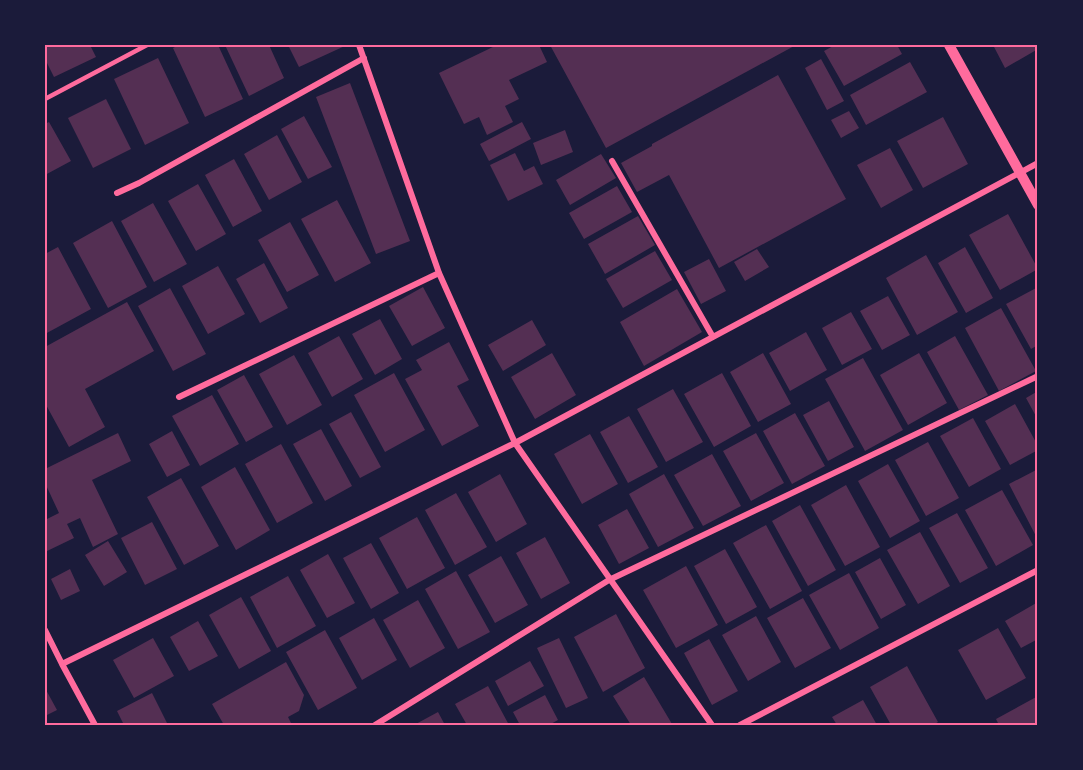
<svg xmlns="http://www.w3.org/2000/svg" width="1083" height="770" viewBox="0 0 1083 770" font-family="'Archivo Narrow',sans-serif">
  <rect width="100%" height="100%" fill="#1b1b3a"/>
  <!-- building -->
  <path fill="#542f53" d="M45,45H90L96,57L54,77L45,59Z
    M179,45H218L243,99L205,117L173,48Z
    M225,45H269L284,78L249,96Z
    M288,45H347L299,67Z
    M497,45H539L547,62L509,80L519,99L505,106L513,122L487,135L479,117L464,124L439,73Z
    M550,45H796L606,148Z
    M835,45H897L902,54L844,86L824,51Z
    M993,45H1038V49L1005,68Z
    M158,58L189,123L145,145L114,79Z
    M821,59L844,101L827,110L805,68Z
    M910,62L927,92L866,125L850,95Z
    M778,75L846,199L719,268L669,175L637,192L621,163L652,146V144Z
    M350,83L410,241L376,254L316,97Z
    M106,99L131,149L93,168L68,118Z
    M849,111L859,128L841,138L831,120Z
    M304,116L332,167L308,179L281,129Z
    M943,117L968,164L923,188L897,141Z
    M49,122L71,161L45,175V124Z
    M522,122L531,139L489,161L480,144Z
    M565,130L573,152L541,165L533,143Z
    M277,135L302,182L269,200L244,154Z
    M890,148L913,190L881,208L857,165Z
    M515,153L524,171L534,166L543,184L508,201L490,165Z
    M601,154L616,178L570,205L556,180Z
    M234,159L262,211L233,227L205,175Z
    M198,184L226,234L196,251L168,201Z
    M617,186L632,212L584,239L569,213Z
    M337,200L371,263L335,282L301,219Z
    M153,203L187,264L154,282L121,221Z
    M1008,214L1038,269L1000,290L969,235Z
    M638,216L655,245L605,274L588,244Z
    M112,221L147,287L108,308L73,243Z
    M290,222L319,275L287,292L258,240Z
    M58,247L91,309L45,334V254Z
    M965,247L993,298L966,313L938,263Z
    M757,249L769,267L745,281L734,262Z
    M655,251L672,280L623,308L606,279Z
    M926,255L958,312L917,335L886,278Z
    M709,259L726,291L701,304L684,272Z
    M264,263L288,308L260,323L236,279Z
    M218,266L245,314L208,334L182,286Z
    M423,287L445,328L412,346L389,306Z
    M1038,287V345L1031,349L1006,304Z
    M170,288L206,354L173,371L138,306Z
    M677,289L702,332L644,366L620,322Z
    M888,296L910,335L882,350L860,311Z
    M127,302L154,351L85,389L105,427L69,447L45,403V347Z
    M1001,308L1036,371L999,391L965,328Z
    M851,312L872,349L842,365L822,328Z
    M380,319L402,359L375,375L352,334Z
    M532,320L546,345L503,371L488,345Z
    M806,332L827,370L790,391L769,353Z
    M339,336L363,379L332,397L308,353Z
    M955,336L988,395L959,410L927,352Z
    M449,342L469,380L457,386L479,426L442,446L405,379L422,370L416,360Z
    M552,353L576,395L535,419L511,377Z
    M763,353L791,404L758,422L730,372Z
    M919,353L947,403L908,425L880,375Z
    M294,355L322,405L287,425L259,374Z
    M863,358L903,430L865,451L825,379Z
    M394,373L425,430L385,452L354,395Z
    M722,373L751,426L714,447L684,394Z
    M244,375L273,427L246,442L217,390Z
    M673,389L703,442L666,462L637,409Z
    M1038,391V420L1026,398Z
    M212,395L239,444L200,466L172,416Z
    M829,401L854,447L828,461L803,415Z
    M1015,404L1038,446V450L1010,465L985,421Z
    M351,412L381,467L360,478L329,424Z
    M795,413L825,466L792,484L763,431Z
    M629,416L658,467L628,483L600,432Z
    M973,418L1001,469L969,487L940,436Z
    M321,429L352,486L325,501L293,444Z
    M172,431L190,465L167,477L149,444Z
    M118,433L131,461L92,480L118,534L93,547L80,518L67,524L74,538L45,552V520L59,513L45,483V469Z
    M756,433L784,483L751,501L723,451Z
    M590,434L618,484L582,504L554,454Z
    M928,442L959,498L926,516L895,460Z
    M281,444L313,503L277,523L245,464Z
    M712,454L741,506L703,526L674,475Z
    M888,464L920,521L890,538L858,481Z
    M235,467L270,530L236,550L201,487Z
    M1038,469V540L1009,484Z
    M500,474L527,524L496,542L468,492Z
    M664,474L694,528L658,547L629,494Z
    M181,478L219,546L184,565L147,497Z
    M846,485L880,547L845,566L811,505Z
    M1002,490L1033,545L996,566L965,510Z
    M456,493L487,547L455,565L425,510Z
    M800,505L836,570L808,586L772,521Z
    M627,509L649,548L619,564L598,525Z
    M957,513L988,568L960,583L929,528Z
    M417,517L445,568L407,589L379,538Z
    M152,522L177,569L145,585L121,538Z
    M766,525L802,591L770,609L733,543Z
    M920,532L950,586L918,604L887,550Z
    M545,537L570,583L541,599L516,553Z
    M108,541L127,572L104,586L85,555Z
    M371,543L399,593L371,609L343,558Z
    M725,549L757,607L726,624L694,566Z
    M328,554L355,603L327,618L300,570Z
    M501,556L528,605L495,623L468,575Z
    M880,558L906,605L881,619L855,572Z
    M686,566L718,625L676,648L643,590Z
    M70,569L80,591L61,600L51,579Z
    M456,571L490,632L458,649L425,589Z
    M849,573L879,628L840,650L809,595Z
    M288,576L316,626L277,648L250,597Z
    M241,597L271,651L239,669L209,615Z
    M803,598L831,648L795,668L767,618Z
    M418,600L445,648L410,668L383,620Z
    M1038,602V639L1021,648L1005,621Z
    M616,614L645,668L603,692L574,637Z
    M756,616L781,662L748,681L722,635Z
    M374,618L397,660L362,680L339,638Z
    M198,621L218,656L189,671L170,637Z
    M998,628L1026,678L986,700L958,650Z
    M325,630L357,688L318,710L286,652Z
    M153,638L174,676L134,698L113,660Z
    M559,638L588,698L566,708L537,648Z
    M709,639L738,691L712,705L684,653Z
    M530,661L544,686L508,706L495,681Z
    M286,662L304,695L299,711L288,717L292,725H224L212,704Z
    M907,666L938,722L933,725H891L870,687Z
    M644,677L672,724L671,725H631L613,696Z
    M488,686L509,725H467L455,704Z
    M45,688L57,710L45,716Z
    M152,693L168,725H124L117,711Z
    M545,695L558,720L549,725H520L513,712Z
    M1038,696V725H999L996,719Z
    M863,700L877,725H837L832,717Z
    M438,712L445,725H414Z"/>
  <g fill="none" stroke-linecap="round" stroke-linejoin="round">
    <!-- service -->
    <path stroke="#ff6b9d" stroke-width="4.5" d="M45,99L147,45"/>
    <!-- minor -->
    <path stroke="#ff6b9d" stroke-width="6" d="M359,45L439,273L515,443L712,725
      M612,161L713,337
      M117,193L139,183L364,58
      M179,397L439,273
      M45,630L62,664
      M95,725L62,664L515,443L1038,163
      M375,725L609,580L1038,376
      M740,725L1038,570"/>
    <!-- tertiary -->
    <path stroke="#ff6b9d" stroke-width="10" d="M949,45L1038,205"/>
  </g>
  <!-- border -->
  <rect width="1083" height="770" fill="none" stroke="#1b1b3a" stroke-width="93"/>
  <rect x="46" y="46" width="990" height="678" fill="none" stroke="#ff6b9d" stroke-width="2"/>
</svg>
